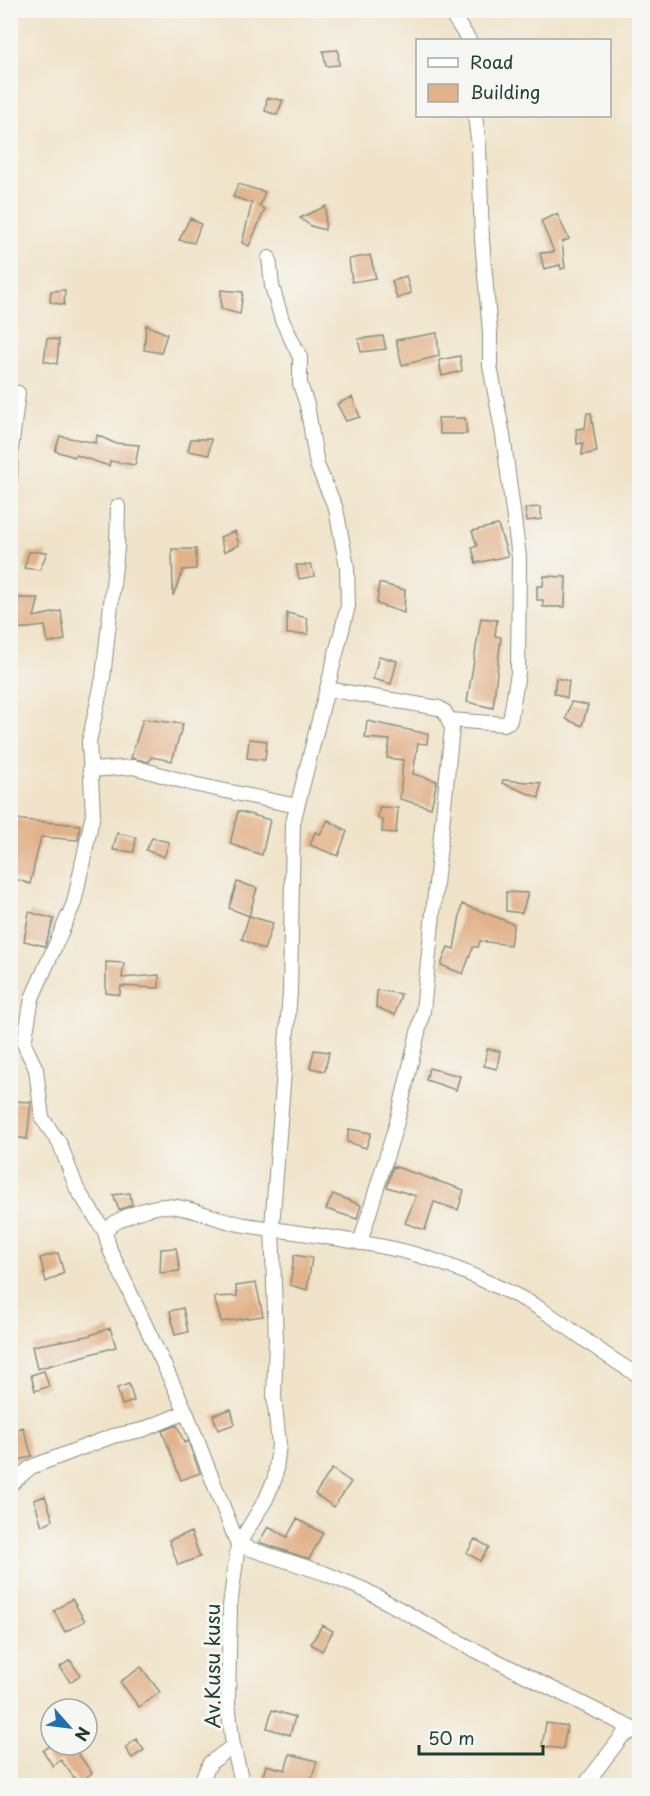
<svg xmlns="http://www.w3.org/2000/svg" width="650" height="1796" viewBox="0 0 650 1796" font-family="'Playpen Sans',sans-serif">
  <rect width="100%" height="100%" fill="#f6f6f2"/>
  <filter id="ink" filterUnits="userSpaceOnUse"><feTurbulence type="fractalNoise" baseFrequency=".0167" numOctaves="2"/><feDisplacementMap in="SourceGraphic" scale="12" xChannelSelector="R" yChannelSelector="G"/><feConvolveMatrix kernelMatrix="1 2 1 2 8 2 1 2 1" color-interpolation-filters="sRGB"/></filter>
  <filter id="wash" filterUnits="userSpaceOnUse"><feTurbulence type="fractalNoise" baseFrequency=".008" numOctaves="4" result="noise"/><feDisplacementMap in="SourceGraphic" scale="24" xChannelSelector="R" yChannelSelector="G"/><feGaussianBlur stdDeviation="1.35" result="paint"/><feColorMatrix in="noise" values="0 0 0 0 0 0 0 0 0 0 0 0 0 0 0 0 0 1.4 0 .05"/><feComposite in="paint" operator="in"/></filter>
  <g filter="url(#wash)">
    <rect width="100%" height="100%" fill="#f0e3c9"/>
    <g id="blocks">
      <!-- building -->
      <path fill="#e2b28a" d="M338,50L339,65L326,66L323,51Z
        M267,98L283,100L277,115L265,111Z
        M238,184L265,192L260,206L257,205L265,209L249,246L242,243L252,203L233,197Z
        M326,206L325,230L311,226L300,218Z
        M557,214L569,239L562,242L565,268L561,269L560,265L544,269L540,253L554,252L541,221Z
        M190,218L201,224L194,243L179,240Z
        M370,255L376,278L352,282L349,259Z
        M406,276L411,293L397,299L392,281Z
        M65,290L64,305L50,302L51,291Z
        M221,290L243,292L240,314L221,309Z
        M146,325L167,334L161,353L144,350Z
        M437,333L439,356L402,365L396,340Z
        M383,336L386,349L361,352L358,339Z
        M47,338L59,340L57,364L44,361Z
        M460,356L462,371L442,376L439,360Z
        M352,397L360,417L346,421L337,404Z
        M587,413H591L597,452L582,455L583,443L577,444L576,429L585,428Z
        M438,418H465L467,434H440Z
        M97,435L114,443L139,445L135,465L110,461L109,466L76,455L75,457L55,451L60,436L96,443Z
        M191,439H211L209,455L188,451Z
        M540,507L542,519L527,521L525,508Z
        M498,525L508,556L476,563L472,548L477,546L472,531Z
        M235,531L239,545L224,552L220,537Z
        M172,549H196V569L183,570L173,596Z
        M29,552H47L40,570L24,568Z
        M296,565H311L315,576L299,579Z
        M544,576L566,577L565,607H543V600H537V586H543Z
        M379,583L405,590L404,613L377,604Z
        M10,598H39L34,617L61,611L65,640L48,643L45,626L10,630Z
        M287,613L307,618L308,634H287Z
        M481,618L497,620L495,636L501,637L493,708L467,702Z
        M379,656L397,661L391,684L373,679Z
        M556,678L569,681L567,698L554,693Z
        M571,702L588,705L582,726L566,719Z
        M143,719L183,724L172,761L151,757L149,762L131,758Z
        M367,721L428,734L427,744L418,743L413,774L437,781L431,808L400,799L403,760L387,758L390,740L365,738Z
        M249,739L267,741L265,760L247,758Z
        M503,780L541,783L539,798L502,783Z
        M379,807L398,808L396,833L382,832L383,820L378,819Z
        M238,811L270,820L262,855L230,844Z
        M10,815L21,820L80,825L78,840L41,837L30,884L10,877Z
        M328,820L347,831L338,856L310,845L315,832L320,834Z
        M117,833L136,837L134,852L113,850Z
        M152,838L169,842L164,857L146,850Z
        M237,882L257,888L249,916L229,908Z
        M506,892L528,893L522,913L506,911Z
        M462,904L514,924L510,945L480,941L478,947H473L463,974L441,965L448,947L454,949Z
        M29,912L54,919L45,946L24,941Z
        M249,916L273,923L264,950L242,939Z
        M106,962L124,963L122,978L159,975V988L121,986L120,995L106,993Z
        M377,990L401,994L395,1015L376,1007Z
        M487,1049L500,1051L497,1069L484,1066Z
        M314,1050L329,1052L325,1071L310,1068Z
        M429,1068L460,1076L456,1090L426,1080Z
        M15,1101L31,1102L27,1139L10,1136Z
        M349,1129L371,1133L366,1148L347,1142Z
        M393,1166L464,1190L458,1210L434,1202L425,1230L405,1223L416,1196L387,1187Z
        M130,1193L132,1205L119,1210L113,1195Z
        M333,1194L361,1205L357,1219L326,1209Z
        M176,1248L180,1271L160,1273L161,1249Z
        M58,1253L64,1273L46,1282L40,1258Z
        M294,1255L312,1258L307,1290L290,1285Z
        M256,1283L263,1316L221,1322L214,1297L237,1296L236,1286Z
        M183,1308L188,1332L175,1335L170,1311Z
        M110,1328L116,1347L37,1369L32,1346L88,1336Z
        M44,1371L49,1386L35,1391L31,1375Z
        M129,1384L134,1401L122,1405L117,1388Z
        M231,1409L235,1424L218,1430L213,1415Z
        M177,1425L184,1443L188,1441L200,1473L181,1480L162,1431Z
        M23,1427L32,1456L10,1463V1432Z
        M332,1469L351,1482L334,1507L315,1494Z
        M45,1496L53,1520L42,1526L34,1500Z
        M297,1519L323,1533L309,1559L259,1542L268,1527L287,1537Z
        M191,1532L200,1557L178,1565L169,1540Z
        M475,1539L489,1547L480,1561L467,1553Z
        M72,1599L85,1621L65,1632L54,1611Z
        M322,1625L333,1631L322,1651L311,1644Z
        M70,1660L80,1675L70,1682L60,1667Z
        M141,1667L160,1692L139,1707L120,1682Z
        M272,1710L295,1717L290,1735L267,1728Z
        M546,1723L567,1726L563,1749L542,1746Z
        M136,1739L144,1750L132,1758L125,1748Z
        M51,1745H81L75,1749L92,1773L78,1783L61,1760L53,1766L43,1751Z
        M290,1754L317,1761L310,1785H283L262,1780L266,1765L285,1770Z"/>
    </g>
  </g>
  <g filter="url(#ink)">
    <use href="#blocks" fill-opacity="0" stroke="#88907e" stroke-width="1.5"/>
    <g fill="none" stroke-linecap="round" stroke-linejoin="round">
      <defs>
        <path id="street" d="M449,10L469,40
          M10,479L11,449L18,393
          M327,689L439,708L445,712L452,728L423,1011L397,1122L360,1243
          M450,720L504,724L510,721L518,673L519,557L503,435L490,366V332L482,240L479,146L475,116
          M90,770L134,767L193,784L297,806
          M105,1232L77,1189L60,1144L42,1118L36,1069L24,1044L32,998L74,903L93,814L89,742L103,678L117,548L118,506
          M10,1485L31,1467L113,1436L142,1430L186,1412
          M635,1730L457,1641L365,1590L324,1573L238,1545L186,1412L110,1250L105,1232C113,1219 150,1206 166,1206C194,1207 218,1221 245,1225C298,1233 351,1239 403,1251C440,1260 479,1278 513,1294C560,1316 595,1352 640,1376
          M199,1786L210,1763L233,1746
          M243,1786L233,1746L228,1703L230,1606L238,1545L266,1499L275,1478L279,1444L274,1396L276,1340L272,1227L290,992L293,823L348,606L347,567L336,509L317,465L307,405L300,384V357L282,320L272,286L269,258
          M584,1786L623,1735L640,1729"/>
      </defs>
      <!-- street casing -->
      <use href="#street" stroke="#88907e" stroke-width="16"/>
      <!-- street -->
      <use href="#street" stroke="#fff" stroke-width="14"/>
    </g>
  </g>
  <g text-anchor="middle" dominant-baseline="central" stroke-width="6" stroke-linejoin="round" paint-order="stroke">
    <!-- street labels -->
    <g font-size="20" fill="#1f3d34" stroke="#f6f6f2">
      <text transform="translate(212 1666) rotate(-90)">Av.Kusu kusu</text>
    </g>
  </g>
  <!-- margin -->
  <rect width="650" height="1796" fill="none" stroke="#f6f6f2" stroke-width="36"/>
  <!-- legend -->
  <rect x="416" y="39" width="195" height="78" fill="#f6f6f2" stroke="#a0aca6" stroke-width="1.5"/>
  <rect x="428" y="58" width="30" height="9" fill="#ffffff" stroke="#a0aca6" stroke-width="1.5"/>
  <text x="470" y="69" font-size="18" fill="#1f3d34">Road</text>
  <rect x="428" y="84" width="30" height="18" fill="#e2b28a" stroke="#a0aca6" stroke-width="1.5"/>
  <text x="470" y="99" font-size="18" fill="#1f3d34">Building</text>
  <!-- north arrow -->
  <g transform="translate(69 1727) rotate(118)"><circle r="28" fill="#f6f6f2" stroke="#a0aca6" stroke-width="1.5"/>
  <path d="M0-4.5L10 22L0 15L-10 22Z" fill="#1f6fb2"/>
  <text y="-9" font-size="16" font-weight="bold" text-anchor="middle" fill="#1f3d34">N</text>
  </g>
  <!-- scale -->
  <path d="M419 1745v9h124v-9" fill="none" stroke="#1f3d34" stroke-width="3"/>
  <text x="428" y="1745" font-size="18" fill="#1f3d34" stroke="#f6f6f2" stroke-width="4.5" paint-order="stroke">50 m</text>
</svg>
